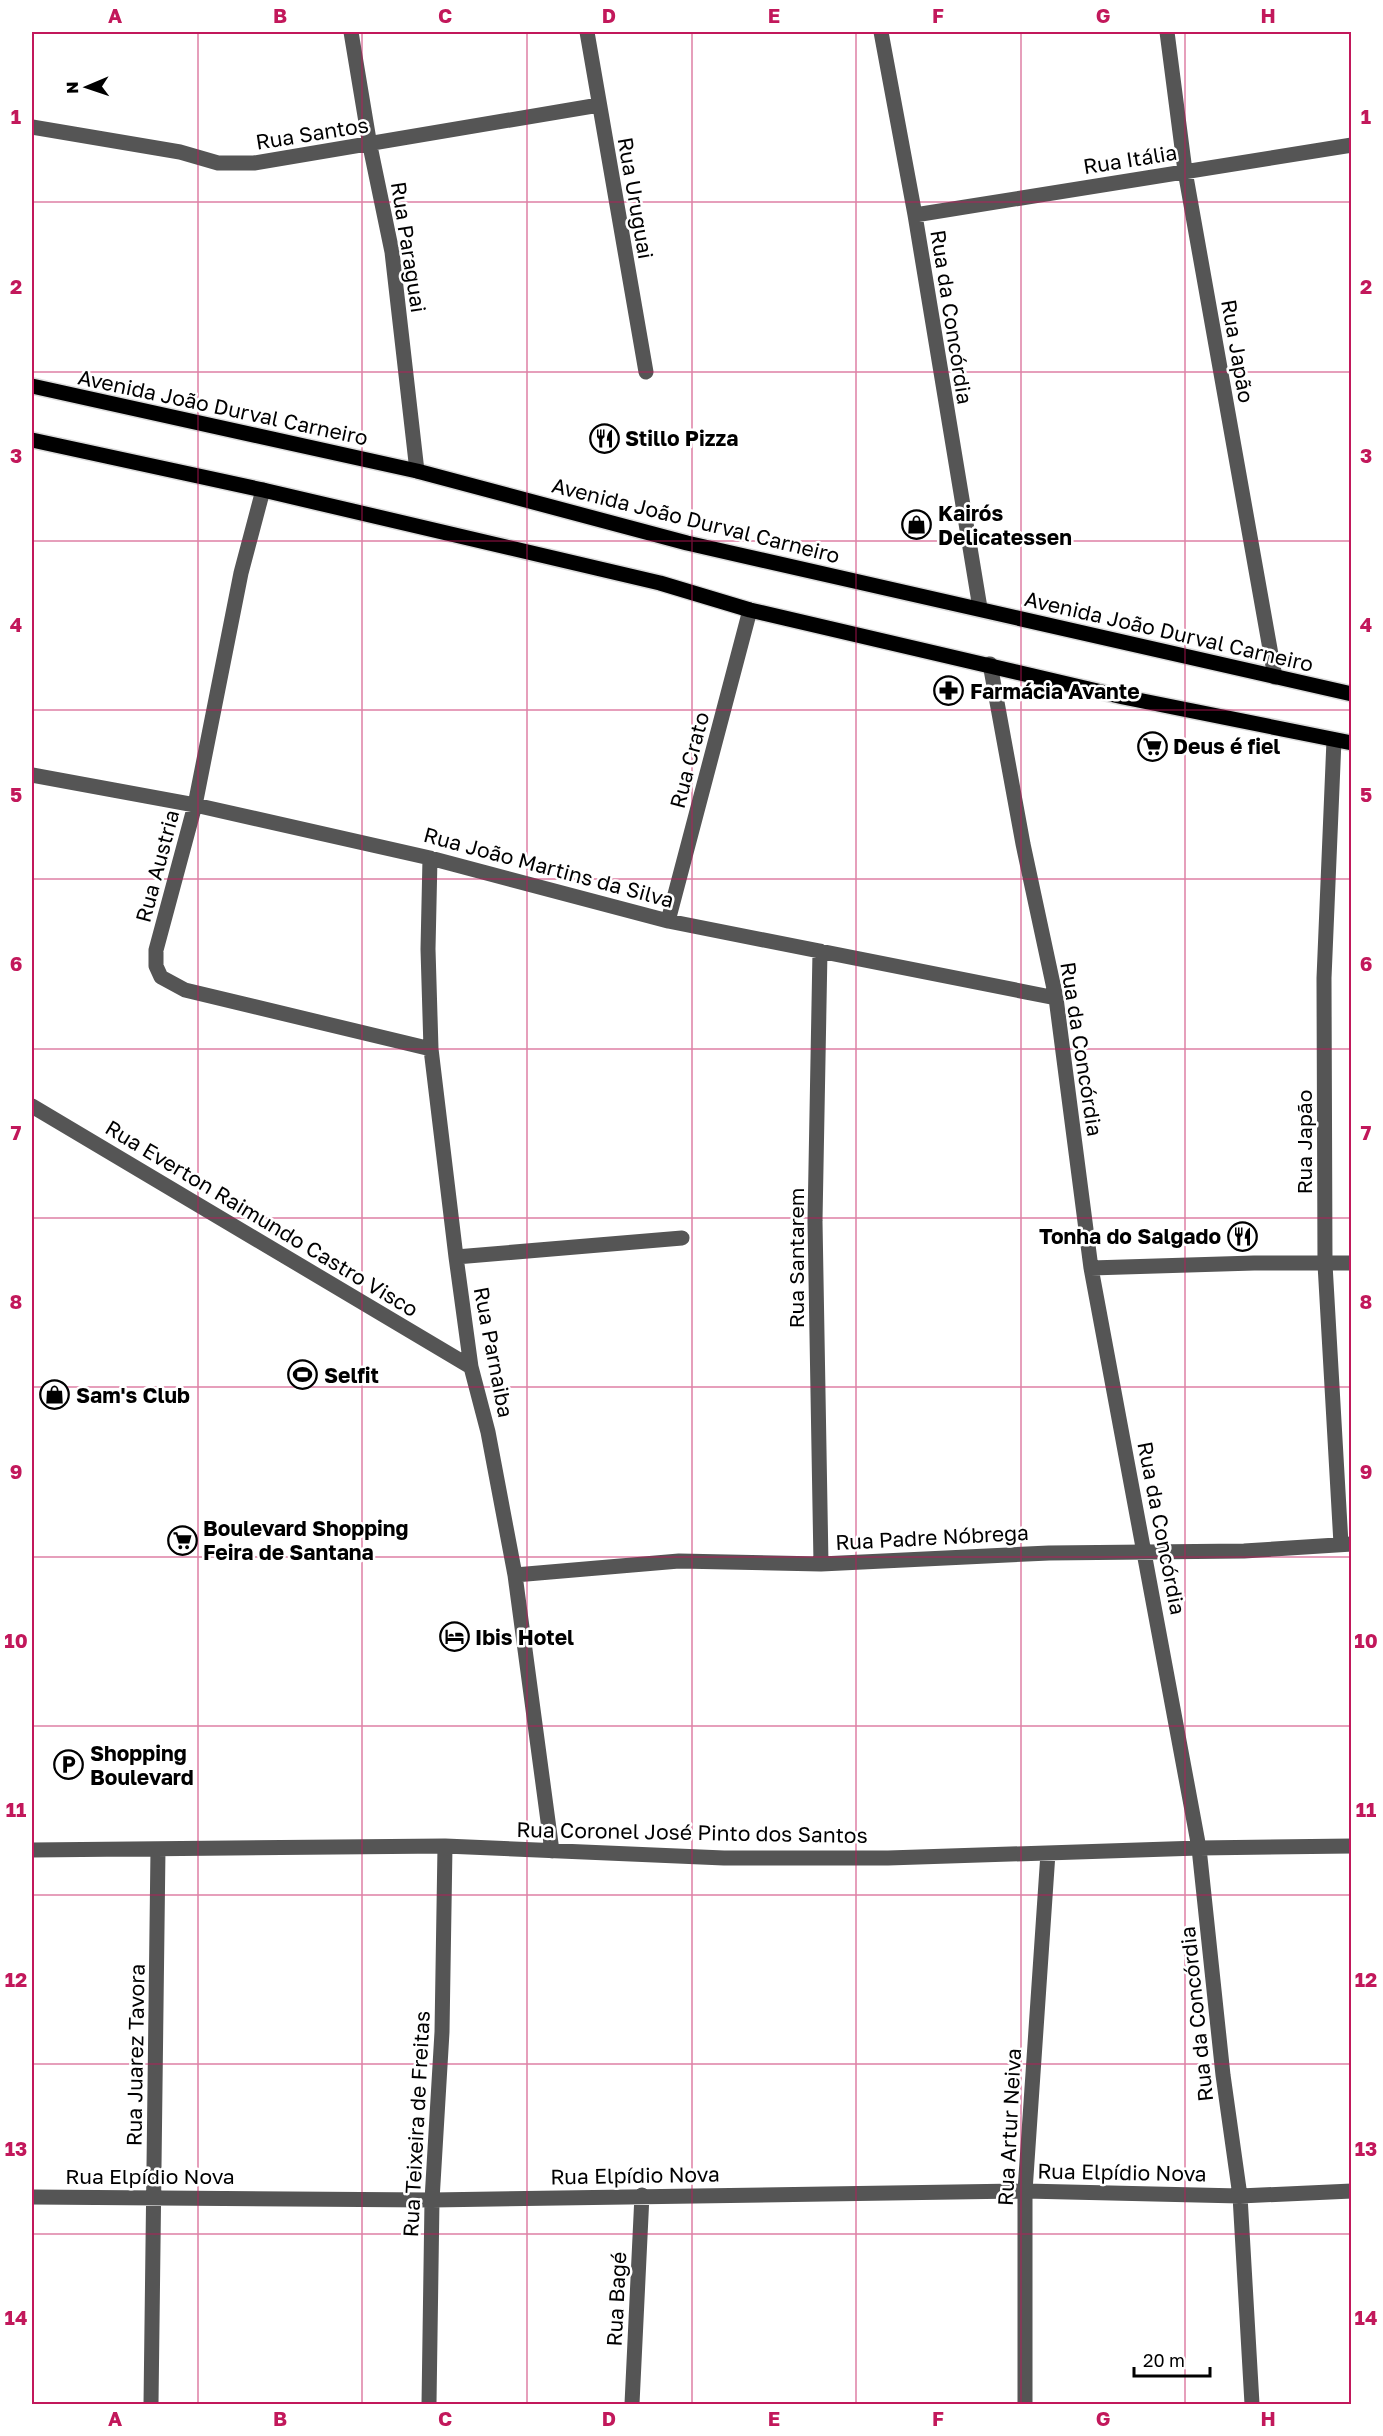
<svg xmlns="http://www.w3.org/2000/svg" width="1383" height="2436" viewBox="0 0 1383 2436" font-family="'Golos Text',sans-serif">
  <rect width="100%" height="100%" fill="#fff"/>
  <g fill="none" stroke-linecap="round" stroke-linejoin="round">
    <defs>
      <path id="major" d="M32,386L417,471L687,543L1352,694
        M32,440L263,490L660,583L750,610L1123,697L1352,743"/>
    </defs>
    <!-- major casing -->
    <use href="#major" stroke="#dbdbdb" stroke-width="18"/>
    <!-- minor -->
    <path stroke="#555" stroke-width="15" d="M351,32L370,146L392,252L417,471
      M587,32L646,372
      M881,32L915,215L980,608
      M1167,32L1185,171L1275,677
      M32,127L180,152L218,163H254L599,105
      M915,215L1352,145
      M263,490L241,573L195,805L156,950V966L161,977L185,990L431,1049
      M990,664L1023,844L1056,998L1091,1268L1199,1848L1223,2075L1240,2196L1252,2404
      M1334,740L1324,978L1325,1264L1341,1544
      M32,775L195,805L430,858L668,921L1056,998
      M430,858L428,949L431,1049L456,1257L471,1367L488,1432L515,1575L552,1851
      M668,921L750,610
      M820,951L815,1221L821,1564
      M32,1106L471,1367
      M456,1257L682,1238
      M1091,1268L1254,1263H1352
      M515,1575L679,1561L821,1564L1049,1553L1244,1551L1352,1544
      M32,1850L445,1846L724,1858H888L1199,1848L1352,1846
      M32,2197L432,2200L1025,2191L1240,2196L1352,2191
      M151,2404L158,1849
      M429,2404L432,2200L442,2032L445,1846
      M632,2404L642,2195
      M1025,2404V2191L1048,1853"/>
    <!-- major -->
    <use href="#major" stroke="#000" stroke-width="15"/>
  </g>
  <!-- grid -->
  <path fill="none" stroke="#c2185b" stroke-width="1.5" stroke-opacity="0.55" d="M198,32V2404M362,32V2404M527,32V2404M692,32V2404M856,32V2404M1021,32V2404M1185,32V2404M32,202H1352M32,372H1352M32,541H1352M32,710H1352M32,879H1352M32,1049H1352M32,1218H1352M32,1387H1352M32,1557H1352M32,1726H1352M32,1895H1352M32,2064H1352M32,2234H1352"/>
  <!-- icons -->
  <defs>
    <symbol id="restaurant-ring" viewBox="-11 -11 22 22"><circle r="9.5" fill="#fff" stroke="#000" stroke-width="1.5"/><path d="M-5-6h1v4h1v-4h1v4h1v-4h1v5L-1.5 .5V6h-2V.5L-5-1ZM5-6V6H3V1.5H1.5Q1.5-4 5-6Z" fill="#000"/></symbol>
    <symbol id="shop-ring" viewBox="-11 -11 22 22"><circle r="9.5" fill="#fff" stroke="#000" stroke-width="1.5"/><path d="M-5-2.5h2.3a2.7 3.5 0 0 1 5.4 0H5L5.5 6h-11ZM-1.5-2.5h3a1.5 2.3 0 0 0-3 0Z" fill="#000"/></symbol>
    <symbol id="pharmacy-ring" viewBox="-11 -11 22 22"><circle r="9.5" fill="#fff" stroke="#000" stroke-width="1.5"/><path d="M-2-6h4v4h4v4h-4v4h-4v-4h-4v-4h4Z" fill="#000"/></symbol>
    <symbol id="supermarket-ring" viewBox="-11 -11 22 22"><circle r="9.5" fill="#fff" stroke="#000" stroke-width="1.5"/><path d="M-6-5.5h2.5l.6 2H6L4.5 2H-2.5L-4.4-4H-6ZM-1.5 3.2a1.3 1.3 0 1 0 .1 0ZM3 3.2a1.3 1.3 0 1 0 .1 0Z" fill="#000"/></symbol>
    <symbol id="stadium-ring" viewBox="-11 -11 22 22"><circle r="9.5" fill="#fff" stroke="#000" stroke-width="1.5"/><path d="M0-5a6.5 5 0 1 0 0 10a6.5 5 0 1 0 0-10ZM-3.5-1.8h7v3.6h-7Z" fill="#000"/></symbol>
    <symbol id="hotel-ring" viewBox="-11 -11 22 22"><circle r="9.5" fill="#fff" stroke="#000" stroke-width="1.5"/><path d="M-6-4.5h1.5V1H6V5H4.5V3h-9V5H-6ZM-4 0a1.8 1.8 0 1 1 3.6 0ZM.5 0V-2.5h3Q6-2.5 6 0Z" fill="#000"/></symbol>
    <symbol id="parking-ring" viewBox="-11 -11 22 22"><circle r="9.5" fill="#fff" stroke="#000" stroke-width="1.5"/><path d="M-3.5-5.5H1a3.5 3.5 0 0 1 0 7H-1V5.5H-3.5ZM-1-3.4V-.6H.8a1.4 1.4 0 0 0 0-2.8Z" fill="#000"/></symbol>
  </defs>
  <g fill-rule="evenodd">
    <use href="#restaurant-ring" x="588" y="422" width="33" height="33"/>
    <use href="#shop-ring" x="900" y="508" width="33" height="33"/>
    <use href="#pharmacy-ring" x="932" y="674" width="33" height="33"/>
    <use href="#supermarket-ring" x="1136" y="730" width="33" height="33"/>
    <use href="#restaurant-ring" x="1226" y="1220" width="33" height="33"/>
    <use href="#stadium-ring" x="286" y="1358" width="33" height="33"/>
    <use href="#shop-ring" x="38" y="1378" width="33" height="33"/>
    <use href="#supermarket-ring" x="166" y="1524" width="33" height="33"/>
    <use href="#hotel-ring" x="438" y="1620" width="33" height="33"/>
    <use href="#parking-ring" x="52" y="1748" width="33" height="33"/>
  </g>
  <g text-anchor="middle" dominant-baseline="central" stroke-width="5" stroke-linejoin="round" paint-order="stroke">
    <!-- street labels -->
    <g font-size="21" fill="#000" stroke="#fff">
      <text transform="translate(312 133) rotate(-9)">Rua Santos</text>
      <text transform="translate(1130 159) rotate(-9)">Rua Itália</text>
      <text transform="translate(636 198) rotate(80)">Rua Uruguai</text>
      <text transform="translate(409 247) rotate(81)">Rua Paraguai</text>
      <text transform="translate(952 317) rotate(81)">Rua da Concórdia</text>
      <text transform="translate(1238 351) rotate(80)">Rua Japão</text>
      <text transform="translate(223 407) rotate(12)">Avenida João Durval Carneiro</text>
      <text transform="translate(696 520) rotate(14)">Avenida João Durval Carneiro</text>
      <text transform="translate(1169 631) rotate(13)">Avenida João Durval Carneiro</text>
      <text transform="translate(689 760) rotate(-75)">Rua Crato</text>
      <text transform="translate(157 866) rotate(-75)">Rua Austria</text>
      <text transform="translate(549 867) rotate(15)">Rua João Martins da Silva</text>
      <text transform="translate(1082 1049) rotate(81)">Rua da Concórdia</text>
      <text transform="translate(1304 1142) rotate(-90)">Rua Japão</text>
      <text transform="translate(262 1218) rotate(31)">Rua Everton Raimundo Castro Visco</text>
      <text transform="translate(796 1258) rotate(-90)">Rua Santarem</text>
      <text transform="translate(494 1352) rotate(79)">Rua Parnaiba</text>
      <text transform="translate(1162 1528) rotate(79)">Rua da Concórdia</text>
      <text transform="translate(932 1537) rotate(-3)">Rua Padre Nóbrega</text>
      <text transform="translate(692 1832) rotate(1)">Rua Coronel José Pinto dos Santos</text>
      <text transform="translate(1196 2014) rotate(-96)">Rua da Concórdia</text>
      <text transform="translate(135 2055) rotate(-89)">Rua Juarez Tavora</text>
      <text transform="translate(416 2124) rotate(-87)">Rua Teixeira de Freitas</text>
      <text transform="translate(1009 2127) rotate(-87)">Rua Artur Neiva</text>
      <text transform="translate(1122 2172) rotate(1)">Rua Elpídio Nova</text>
      <text transform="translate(635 2175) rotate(-1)">Rua Elpídio Nova</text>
      <text x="150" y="2176">Rua Elpídio Nova</text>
      <text transform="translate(616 2299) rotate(-87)">Rua Bagé</text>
    </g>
    <!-- poi labels -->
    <g font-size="21" font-weight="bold" fill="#000" stroke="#fff" text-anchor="start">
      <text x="625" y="438">Stillo Pizza</text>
      <text x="938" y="513">Kairós<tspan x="938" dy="24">Delicatessen</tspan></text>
      <text x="970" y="691">Farmácia Avante</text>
      <text x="1173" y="746">Deus é fiel</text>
      <text x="1221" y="1236" text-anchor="end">Tonha do Salgado</text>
      <text x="324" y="1375">Selfit</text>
      <text x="76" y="1395">Sam's Club</text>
      <text x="203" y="1528">Boulevard Shopping<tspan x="203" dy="24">Feira de Santana</tspan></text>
      <text x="475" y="1637">Ibis Hotel</text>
      <text x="90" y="1753">Shopping<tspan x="90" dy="24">Boulevard</tspan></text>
    </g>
  </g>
  <!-- border -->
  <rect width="1383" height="2436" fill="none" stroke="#ffffff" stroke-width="66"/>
  <!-- north arrow -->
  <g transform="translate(87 87) rotate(268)" stroke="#ffffff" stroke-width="4.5" paint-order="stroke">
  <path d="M0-4.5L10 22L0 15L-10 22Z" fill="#000000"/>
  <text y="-9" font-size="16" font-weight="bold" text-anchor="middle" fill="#000000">N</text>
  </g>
  <!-- scale -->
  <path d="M1134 2367v9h76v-9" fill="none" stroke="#000000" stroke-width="3"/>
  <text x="1143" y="2367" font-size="18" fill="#000000" stroke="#ffffff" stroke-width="4.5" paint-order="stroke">20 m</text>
  <rect x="33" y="33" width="1317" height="2370" fill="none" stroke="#c2185b" stroke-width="2"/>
  <g font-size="20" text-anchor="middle" font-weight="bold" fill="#c2185b">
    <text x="115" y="23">A</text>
    <text x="280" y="23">B</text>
    <text x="445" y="23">C</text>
    <text x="609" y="23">D</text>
    <text x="774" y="23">E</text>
    <text x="938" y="23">F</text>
    <text x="1103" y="23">G</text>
    <text x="1268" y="23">H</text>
    <text x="16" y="124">1</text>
    <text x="1366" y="124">1</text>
    <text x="16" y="294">2</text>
    <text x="1366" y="294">2</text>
    <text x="16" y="463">3</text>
    <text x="1366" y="463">3</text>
    <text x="16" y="632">4</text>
    <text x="1366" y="632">4</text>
    <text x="16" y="802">5</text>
    <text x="1366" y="802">5</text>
    <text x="16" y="971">6</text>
    <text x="1366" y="971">6</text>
    <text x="16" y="1140">7</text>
    <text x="1366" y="1140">7</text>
    <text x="16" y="1309">8</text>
    <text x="1366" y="1309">8</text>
    <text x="16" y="1479">9</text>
    <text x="1366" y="1479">9</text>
    <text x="16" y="1648">10</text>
    <text x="1366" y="1648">10</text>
    <text x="16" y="1817">11</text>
    <text x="1366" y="1817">11</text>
    <text x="16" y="1987">12</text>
    <text x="1366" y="1987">12</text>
    <text x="16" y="2156">13</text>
    <text x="1366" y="2156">13</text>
    <text x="16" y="2325">14</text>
    <text x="1366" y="2325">14</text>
    <text x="115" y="2426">A</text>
    <text x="280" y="2426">B</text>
    <text x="445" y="2426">C</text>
    <text x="609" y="2426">D</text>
    <text x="774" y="2426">E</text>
    <text x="938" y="2426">F</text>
    <text x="1103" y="2426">G</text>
    <text x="1268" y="2426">H</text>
  </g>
</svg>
